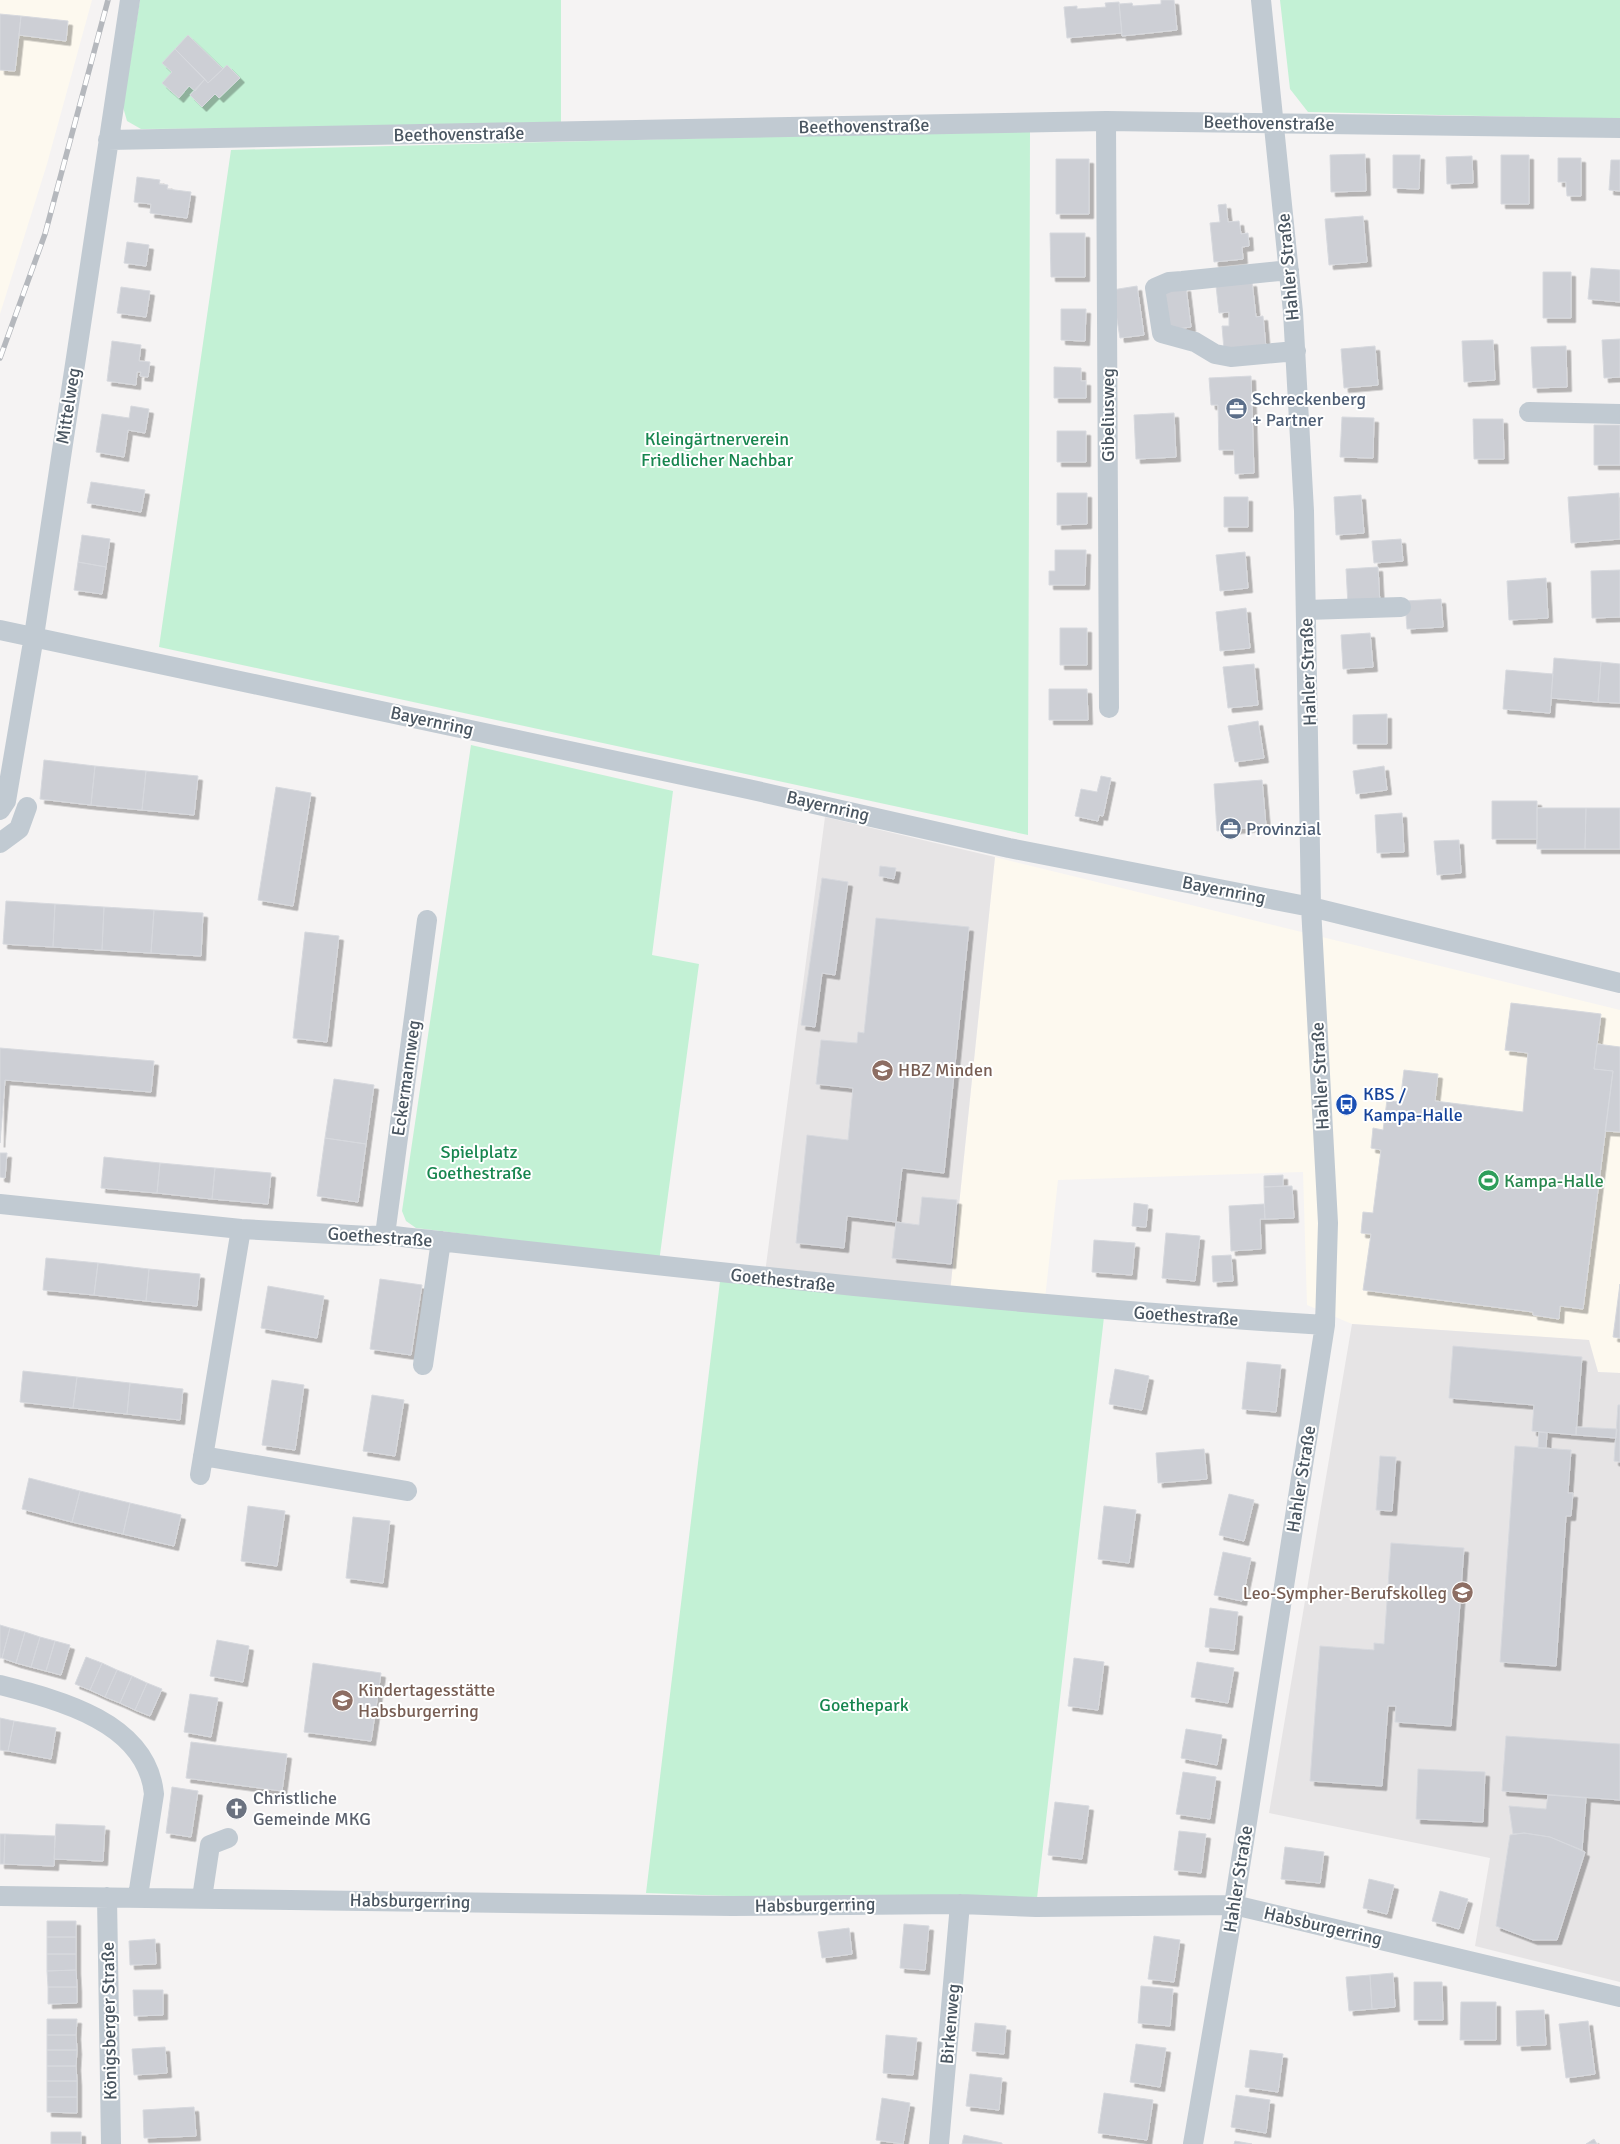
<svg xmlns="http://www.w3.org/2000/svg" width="1620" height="2144" viewBox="0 0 1620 2144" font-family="Signika,sans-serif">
  <defs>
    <filter id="shadow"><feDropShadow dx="4.5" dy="4.5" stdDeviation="0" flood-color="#0004"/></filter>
  </defs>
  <rect width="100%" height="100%" fill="#f5f3f3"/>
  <!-- commercial -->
  <path fill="#fdf9ef" d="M0,0H92L47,164L0,314Z
    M995,857L1620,1010V1373L1598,1372L1588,1340L1352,1324L1307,1305L1303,1172L1058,1180L1045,1299L950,1292Z"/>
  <!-- education -->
  <path fill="#e6e4e5" d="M825,817L995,857L950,1292L765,1273Z
    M1352,1324L1589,1340L1598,1372L1620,1373V1982L1475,1946L1490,1858L1269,1813Z"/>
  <!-- green -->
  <path fill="#c3f1d5" d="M140,0H561V126L141,129L127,121L123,107Z
    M1280,0H1620V119L1308,112L1290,89Z
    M1030,130L1028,835L159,647L231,150Z
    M471,745L673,791L652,955L699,964L659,1262L539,1243L416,1228L406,1221L402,1211Z
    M720,1281L1104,1317L1036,1907L646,1893Z"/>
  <!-- building -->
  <path fill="#cdcfd5" stroke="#d7d9de" filter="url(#shadow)" d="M1161,0H1174L1177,30L1122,36L1119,4L1132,3L1133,6L1161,4Z
    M1119,2L1122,33L1067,38L1064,7L1077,6V9L1106,7L1105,3Z
    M0,14L21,16L15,71L0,70Z
    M21,16L68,21L66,41L19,35Z
    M188,35L223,69L208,83L175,49Z
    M175,49L205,79L195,91L189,86L179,98L162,83L172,72L162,63Z
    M227,65L240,78L219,98L215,94L202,107L190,95L205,79L208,83Z
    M1365,154L1366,191L1331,192L1330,155Z
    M1393,155H1420L1419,189L1393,188Z
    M1501,155H1529V204H1501Z
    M1472,156L1473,183L1447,184L1446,157Z
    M1558,158H1581V196H1567L1566,182H1558Z
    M1056,159H1089V214H1056Z
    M1611,160H1620V191L1609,190Z
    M137,177L160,180L159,184L168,185L167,189L191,192L187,218L150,213L151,204L134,202Z
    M1226,204L1228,222L1239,221L1241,234L1248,233L1249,246L1242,247L1243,259L1214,262L1210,223L1220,222L1218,205Z
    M1363,216L1367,262L1329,265L1325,219Z
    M1050,233H1085V277H1051Z
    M127,242L149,245L146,266L124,263Z
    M1591,268L1620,270V302L1588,299Z
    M1543,272H1571V318H1543Z
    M1252,282L1256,317L1263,316L1266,348L1224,350L1222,326H1229V312L1219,313L1216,286Z
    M1137,286L1144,335L1120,338L1112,290Z
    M121,287L150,291L146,317L117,313Z
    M1186,287L1191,327L1168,330L1163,290Z
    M1061,309H1086L1085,341L1061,340Z
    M1620,339V377L1604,378L1602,340Z
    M1493,340L1495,380L1464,382L1462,341Z
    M112,341L141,345L139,361L150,362L148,377L140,376L141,372H137L136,385L107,381Z
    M1375,346L1378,385L1344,388L1341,349Z
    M1566,346L1567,387L1533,388L1531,347Z
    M1054,367L1081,368V381H1086V398H1054Z
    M1251,376L1254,473L1235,474L1234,450H1219L1218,405H1211L1209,378Z
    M131,406L149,409L145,433L128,430L124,457L96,452L102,414L129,418Z
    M1174,413L1176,457L1136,459L1134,415Z
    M1342,417L1374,418L1373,458L1340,457Z
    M1473,419H1503L1504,459H1474Z
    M1594,425H1620V465H1594Z
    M1057,431H1086V462H1057Z
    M91,482L145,490L141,512L87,503Z
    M1057,493H1087V524L1057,525Z
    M1619,493L1620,539L1571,543L1568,497Z
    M1361,495L1364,533L1336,535L1334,497Z
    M1224,497H1248V527H1224Z
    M82,535L110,539L106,567L78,562Z
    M1401,539L1403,561L1374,563L1372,541Z
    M1055,550H1086L1085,585H1049V571H1055Z
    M1245,552L1248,588L1220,591L1216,555Z
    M78,562L106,567L102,594L74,590Z
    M1378,567L1380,605L1348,606L1346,569Z
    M1620,570V617L1592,618L1591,571Z
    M1546,578L1548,618L1509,620L1507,581Z
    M1441,599L1443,627L1407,629L1405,601Z
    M1246,608L1250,648L1220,651L1216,612Z
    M1060,628H1087V665H1060Z
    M1370,633L1373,667L1343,669L1341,635Z
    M1554,658L1601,662L1598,702L1551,698Z
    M1601,662L1620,664V703L1598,702Z
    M1254,664L1258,705L1228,708L1223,667Z
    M1506,670L1553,674L1550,713L1503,709Z
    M1049,689H1087L1088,720H1049Z
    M1387,714V744H1353V715Z
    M1258,721L1264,758L1235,762L1228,726Z
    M44,760L95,766L91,805L40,799Z
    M95,766L146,771L142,810L91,805Z
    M1384,766L1387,790L1356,794L1353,771Z
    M146,771L198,776L194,815L142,810Z
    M1101,776L1111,778L1103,816L1099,815L1098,821L1075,816L1081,789L1097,792Z
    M1262,780L1266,826L1217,831L1214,784Z
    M276,787L311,793L293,906L258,900Z
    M1492,801H1537V839H1492Z
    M1537,808H1586L1585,849H1537Z
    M1586,808H1620V849H1585Z
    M1402,813L1404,852L1377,853L1375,815Z
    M1459,840L1461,873L1437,875L1434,841Z
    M880,866L896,868L894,879L879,876Z
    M822,878L848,882L835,975L822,973L815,1027L801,1025Z
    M6,901L55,904L53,947L3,944Z
    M55,904L104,907L102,950L53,947Z
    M104,907L154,910L151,953L102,950Z
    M154,910L203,913L201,956L151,953Z
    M876,918L969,927L944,1173L902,1168L896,1222L847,1216L844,1248L796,1243L807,1135L848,1140L853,1088L816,1084L821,1040L857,1043L858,1032L864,1033Z
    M305,932L339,936L327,1042L293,1038Z
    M1511,1003L1601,1014L1594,1069L1613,1071L1583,1309L1560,1306L1559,1319L1533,1315V1312L1363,1290L1371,1234L1361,1233L1363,1212L1373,1213L1381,1150L1371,1148L1373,1128L1383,1130L1387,1100L1400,1102L1404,1070L1438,1074L1435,1101L1523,1112L1528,1053L1505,1050Z
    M1597,1044L1620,1047V1132L1605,1131L1613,1071L1594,1069Z
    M0,1048L154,1061L151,1092L5,1080L0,1143Z
    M334,1079L374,1085L366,1144L325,1138Z
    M325,1138L366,1144L358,1202L317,1196Z
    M0,1153H7L5,1178L0,1177Z
    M104,1157L160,1163L157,1193L101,1188Z
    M160,1163L215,1168L212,1199L157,1193Z
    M215,1168L271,1173L268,1204L212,1199Z
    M1283,1175V1186L1264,1187V1176Z
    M1292,1186L1294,1218L1265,1219L1264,1187Z
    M922,1197L957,1200L951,1264L892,1258L896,1222L919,1225Z
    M1134,1203L1148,1205L1146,1227L1132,1226Z
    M1264,1204L1265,1219H1260L1261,1249L1231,1251L1229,1206Z
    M1166,1233L1200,1236L1195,1281L1162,1278Z
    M1094,1240L1135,1243L1132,1275L1092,1272Z
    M1231,1255L1233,1281L1213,1282L1212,1256Z
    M46,1258L98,1263L94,1295L43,1290Z
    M98,1263L149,1269L146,1301L94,1295Z
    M149,1269L200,1274L197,1306L146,1301Z
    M380,1279L422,1285L411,1355L370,1349Z
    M1620,1284V1338L1613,1337Z
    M268,1286L324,1296L317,1338L261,1328Z
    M1453,1346L1582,1357L1576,1435L1532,1431L1534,1405L1449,1398Z
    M1247,1362L1281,1365L1276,1412L1242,1409Z
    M1115,1369L1149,1376L1142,1410L1109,1404Z
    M23,1371L77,1377L73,1408L20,1402Z
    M77,1377L130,1383L127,1414L73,1408Z
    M272,1380L304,1385L295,1450L262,1445Z
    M130,1383L183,1389L180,1420L127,1414Z
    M372,1395L404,1400L395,1456L363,1451Z
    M1618,1405H1620V1462L1614,1461Z
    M1576,1427L1617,1429L1616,1438L1576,1435Z
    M1539,1432L1547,1433L1546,1448H1538Z
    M1515,1446L1571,1450L1568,1493H1573L1571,1516H1566L1556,1666L1500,1662Z
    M1204,1449L1207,1479L1158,1483L1156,1453Z
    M1380,1456L1396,1457L1392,1511L1376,1510Z
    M29,1478L80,1491L72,1522L22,1509Z
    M80,1491L130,1503L123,1534L72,1522Z
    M1229,1494L1254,1500L1244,1541L1219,1535Z
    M130,1503L181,1515L174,1546L123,1534Z
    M248,1506L285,1511L277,1566L241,1561Z
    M1104,1506L1136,1510L1129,1563L1098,1559Z
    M353,1517L390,1521L383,1583L346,1578Z
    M1391,1543L1464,1548L1451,1726L1395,1722L1396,1706H1388L1382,1786L1310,1781L1320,1646L1374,1650V1643L1384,1644Z
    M1223,1552L1251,1558L1242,1601L1214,1595Z
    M1210,1608L1238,1612L1234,1650L1205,1647Z
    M0,1625L10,1628L2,1658H0Z
    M10,1628L25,1632L16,1663L2,1658Z
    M25,1632L40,1637L31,1667L16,1663Z
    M40,1637L55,1641L46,1671L31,1667Z
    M217,1640L249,1646L243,1682L210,1676Z
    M55,1641L70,1645L61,1675L46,1671Z
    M86,1657L102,1663L90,1690L75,1684Z
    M1074,1658L1104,1662L1098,1710L1068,1706Z
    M1197,1662L1234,1668L1228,1703L1191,1697Z
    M102,1663L117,1670L105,1697L90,1690Z
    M313,1663L381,1673L371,1741L304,1732Z
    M117,1670L132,1676L120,1703L105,1697Z
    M132,1676L147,1683L135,1710L120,1703Z
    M147,1683L162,1689L150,1716L135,1710Z
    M190,1694L218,1698L211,1737L184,1732Z
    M0,1718L14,1721L8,1751L0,1750Z
    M14,1721L56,1728L51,1759L8,1751Z
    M1186,1729L1222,1735L1217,1765L1181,1758Z
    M1506,1736L1620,1744V1800L1502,1791Z
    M191,1742L287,1754L282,1791L186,1778Z
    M1418,1769L1485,1772L1483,1822L1416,1819Z
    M1183,1772L1216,1777L1210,1819L1176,1814Z
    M172,1787L198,1791L191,1837L166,1833Z
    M1548,1795L1586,1798L1582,1850L1550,1837L1524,1833L1513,1834L1509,1806L1546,1809Z
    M1055,1802L1089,1806L1082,1859L1048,1855Z
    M56,1824L105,1826L103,1861L54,1859Z
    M1179,1831L1206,1834L1201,1873L1174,1870Z
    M1524,1833L1550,1837L1585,1852L1557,1940H1533L1496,1926L1510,1835Z
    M0,1834H5L4,1864H0Z
    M5,1834L55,1836L54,1866L4,1864Z
    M1285,1847L1324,1852L1320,1883L1281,1879Z
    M1369,1879L1394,1885L1387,1914L1363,1908Z
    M1440,1891L1468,1899L1459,1929L1432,1921Z
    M47,1921H76V1937H47Z
    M904,1924L929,1926L925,1970L900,1968Z
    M849,1928L852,1954L822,1958L818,1932Z
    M1154,1936L1180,1940L1174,1982L1148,1979Z
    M47,1937H76V1954H47Z
    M155,1939L156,1964L130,1965L129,1941Z
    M47,1954H76V1970L47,1971Z
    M76,1970L77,1987H48L47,1971Z
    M1393,1973L1395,2007L1372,2009L1370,1975Z
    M1370,1975L1372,2009L1349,2011L1346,1977Z
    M1414,1982H1442L1443,2020H1414Z
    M1141,1986L1173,1989L1170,2026L1138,2023Z
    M48,1987H77V2003L48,2004Z
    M133,1990H163V2015L134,2016Z
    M1461,2002H1496V2040H1460Z
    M1544,2010L1546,2045L1517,2046L1516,2011Z
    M47,2019H77L76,2035H47Z
    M1588,2021L1595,2074L1566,2078L1559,2024Z
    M975,2023L1006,2026L1004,2054L972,2051Z
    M47,2035H76L77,2050H47Z
    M886,2035L917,2038L913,2075L883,2073Z
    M1136,2044L1166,2048L1160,2087L1130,2082Z
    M165,2047L167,2073L134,2075L132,2049Z
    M47,2050H77L76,2066H47Z
    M1250,2050L1283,2054L1278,2092L1245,2087Z
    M47,2066H76L77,2081H47Z
    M970,2074L1002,2078L999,2110L966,2106Z
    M47,2081H77V2097H47Z
    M1104,2093L1153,2100L1147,2140L1098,2133Z
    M1236,2095L1270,2100L1266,2133L1231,2127Z
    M47,2097H77V2113L47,2112Z
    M882,2098L910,2103L903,2144L876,2140Z
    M194,2107L196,2136L144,2138L143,2110Z
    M51,2132H81V2144H51Z
    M964,2135L1002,2143V2144H962Z
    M1594,2139L1597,2144H1586Z
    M1235,2141L1252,2144H1234Z"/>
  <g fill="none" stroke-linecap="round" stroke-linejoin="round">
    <!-- minor -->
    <path stroke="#c1cad2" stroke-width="20" d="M1106,121L1109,708
      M108,140L1106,121L1620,128
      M1289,270L1182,281L1169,282L1155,288L1162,333L1195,342L1215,354L1231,357L1296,351
      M1529,412L1620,414
      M1306,610L1401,607
      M0,630L748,789L1009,848L1311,907L1620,983
      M0,810L6,801L34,636L130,0
      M0,843L19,829L27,807
      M0,1204L241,1229L369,1236L385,1235C698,1270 1011,1306 1325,1325
      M385,1235L427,920
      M423,1365L441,1241
      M203,1456L407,1491
      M200,1475L241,1229
      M0,1685C59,1700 147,1722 154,1794L138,1896
      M0,1896L732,1906L960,1904L1036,1907L1234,1905L1620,1997
      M107,1897L111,2144
      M202,1898L210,1845L228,1838
      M939,2144L960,1904
      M1193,2144L1234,1905L1325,1325L1328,1223L1311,907L1304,511L1293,312L1261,0"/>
    <defs>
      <path id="rail" d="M0,358L45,234L108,0"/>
    </defs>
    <!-- rail casing -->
    <use href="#rail" stroke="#b5b8bd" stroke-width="5.5"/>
    <!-- rail -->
    <use href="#rail" stroke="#fff" stroke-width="4" stroke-dasharray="11" stroke-linecap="butt"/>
  </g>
  <!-- icons -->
  <defs>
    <symbol id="office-disc" viewBox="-11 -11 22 22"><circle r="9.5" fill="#5c6f8a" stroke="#fff"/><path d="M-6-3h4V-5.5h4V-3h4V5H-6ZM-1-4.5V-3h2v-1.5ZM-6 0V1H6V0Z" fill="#fff"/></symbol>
    <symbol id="school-disc" viewBox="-11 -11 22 22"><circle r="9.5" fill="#8d6e63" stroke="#fff"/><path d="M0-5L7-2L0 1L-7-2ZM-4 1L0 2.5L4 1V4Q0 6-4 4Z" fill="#fff"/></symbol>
    <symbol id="bus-disc" viewBox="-11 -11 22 22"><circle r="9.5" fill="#1a4fb4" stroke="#fff"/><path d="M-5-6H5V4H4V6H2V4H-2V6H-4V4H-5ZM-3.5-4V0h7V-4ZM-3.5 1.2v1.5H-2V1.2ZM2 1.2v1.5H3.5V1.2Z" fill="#fff"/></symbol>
    <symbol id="stadium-disc" viewBox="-11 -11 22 22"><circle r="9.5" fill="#2e9e5b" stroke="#fff"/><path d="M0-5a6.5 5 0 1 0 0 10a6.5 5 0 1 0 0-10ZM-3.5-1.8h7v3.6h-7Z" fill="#fff"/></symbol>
    <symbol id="church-disc" viewBox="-11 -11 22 22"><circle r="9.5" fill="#6b7280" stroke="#fff"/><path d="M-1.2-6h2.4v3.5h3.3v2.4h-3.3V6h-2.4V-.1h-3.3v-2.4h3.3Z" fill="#fff"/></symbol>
  </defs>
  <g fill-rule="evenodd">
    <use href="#office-disc" x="1224" y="396" width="25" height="25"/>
    <use href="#office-disc" x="1218" y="816" width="25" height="25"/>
    <use href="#school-disc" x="870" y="1058" width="25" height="25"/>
    <use href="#bus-disc" x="1334" y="1092" width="25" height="25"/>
    <use href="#stadium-disc" x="1476" y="1168" width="25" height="25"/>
    <use href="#school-disc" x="1450" y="1580" width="25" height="25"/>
    <use href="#school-disc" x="330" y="1688" width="25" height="25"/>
    <use href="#church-disc" x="224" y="1796" width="25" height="25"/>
  </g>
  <g text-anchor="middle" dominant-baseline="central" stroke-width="4" stroke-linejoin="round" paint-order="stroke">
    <!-- street labels -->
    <g font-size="18" fill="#4a5661" stroke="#fff">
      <text transform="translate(1269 123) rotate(1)">Beethovenstraße</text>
      <text transform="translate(864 126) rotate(-1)">Beethovenstraße</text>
      <text transform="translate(459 134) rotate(-1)">Beethovenstraße</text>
      <text transform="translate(1288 267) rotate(-95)">Hahler Straße</text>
      <text transform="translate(68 406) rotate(-81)">Mittelweg</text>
      <text transform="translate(1108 415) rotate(-90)">Gibeliusweg</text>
      <text transform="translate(1308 672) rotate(-92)">Hahler Straße</text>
      <text transform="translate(432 721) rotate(12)">Bayernring</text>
      <text transform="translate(828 806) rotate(13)">Bayernring</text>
      <text transform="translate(1224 890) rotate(11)">Bayernring</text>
      <text transform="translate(1320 1076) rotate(-93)">Hahler Straße</text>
      <text transform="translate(406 1078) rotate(-82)">Eckermannweg</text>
      <text transform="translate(380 1237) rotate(4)">Goethestraße</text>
      <text transform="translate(783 1280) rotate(6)">Goethestraße</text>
      <text transform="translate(1186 1316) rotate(4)">Goethestraße</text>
      <text transform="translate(1301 1479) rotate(-81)">Hahler Straße</text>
      <text transform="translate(1238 1879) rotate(-81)">Hahler Straße</text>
      <text transform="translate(410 1901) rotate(1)">Habsburgerring</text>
      <text transform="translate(815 1905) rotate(-1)">Habsburgerring</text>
      <text transform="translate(1323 1926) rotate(13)">Habsburgerring</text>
      <text transform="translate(109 2021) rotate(-91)">Königsberger Straße</text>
      <text transform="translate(950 2024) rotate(-85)">Birkenweg</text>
    </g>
    <!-- service labels -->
    <g font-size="18" fill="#4e5e75" stroke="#fff" text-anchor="start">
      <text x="1252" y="399">Schreckenberg<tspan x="1252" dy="21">+ Partner</tspan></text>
      <text x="1246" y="829">Provinzial</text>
    </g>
    <!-- park labels -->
    <g font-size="18" fill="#17864f" stroke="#fff">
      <text x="717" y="439">Kleingärtnerverein<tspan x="717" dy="21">Friedlicher Nachbar</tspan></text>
      <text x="479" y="1152">Spielplatz<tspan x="479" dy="21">Goethestraße</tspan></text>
      <text x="864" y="1705">Goethepark</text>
    </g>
    <!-- education labels -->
    <g font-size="18" fill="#785e54" stroke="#fff" text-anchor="start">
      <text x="898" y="1070">HBZ Minden</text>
      <text x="1447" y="1593" text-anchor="end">Leo-Sympher-Berufskolleg</text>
      <text x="358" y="1690">Kindertagesstätte<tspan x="358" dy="21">Habsburgerring</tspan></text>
    </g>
    <!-- transit labels -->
    <g font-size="18" fill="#164399" stroke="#fff" text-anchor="start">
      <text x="1363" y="1094">KBS /<tspan x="1363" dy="21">Kampa-Halle</tspan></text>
    </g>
    <!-- leisure labels -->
    <g font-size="18" fill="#27864d" stroke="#fff" text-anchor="start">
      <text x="1504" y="1181">Kampa-Halle</text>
    </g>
    <!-- worship labels -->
    <g font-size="18" fill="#5b616d" stroke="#fff" text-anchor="start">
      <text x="253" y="1798">Christliche<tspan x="253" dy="21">Gemeinde MKG</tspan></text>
    </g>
  </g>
</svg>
